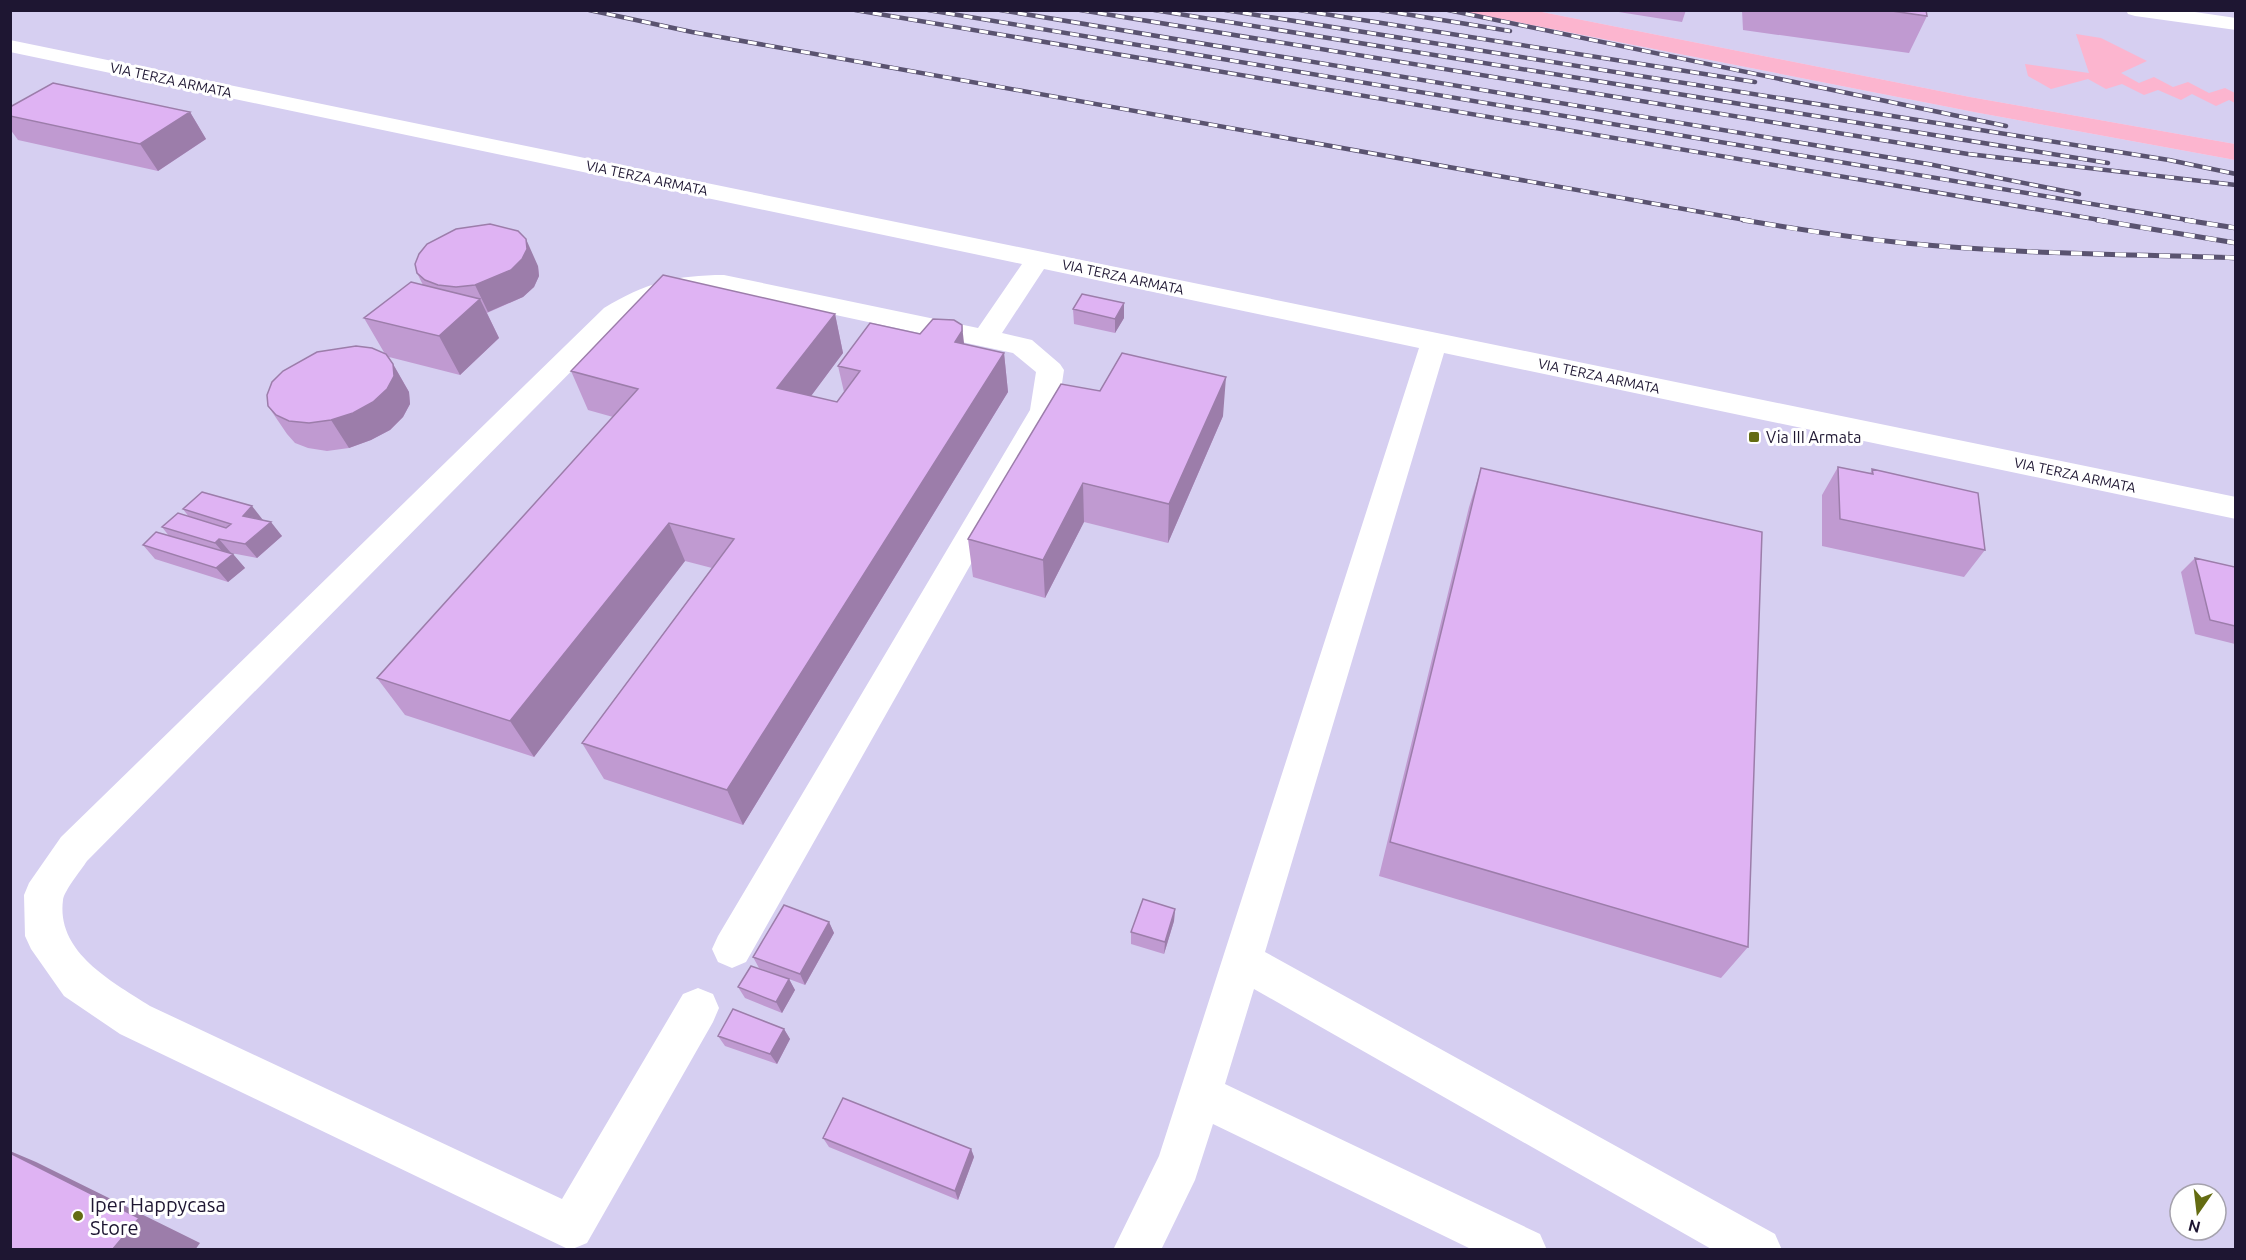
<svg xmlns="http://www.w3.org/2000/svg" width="2246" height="1260" viewBox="0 0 2246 1260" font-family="Ubuntu,sans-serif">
  <rect width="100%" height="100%" fill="#e5defe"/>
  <!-- built -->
  <path fill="#d6cff1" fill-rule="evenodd" d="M10,11H1461L1979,113L2235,160V1249H11ZM2180,1194H2216V1230H2180Z
    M1537,11H2235V144L1970,97Z"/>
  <!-- green -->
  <path fill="#fcb5cf" d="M1461,11H1537L1970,97L2235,144V160L1979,113Z
    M2076,34L2101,38L2147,61L2121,73L2139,83L2154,77L2173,87L2188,82L2209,93L2225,88L2235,93V103L2229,100L2216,106L2192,94L2181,100L2158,90L2144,95L2122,84L2106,89L2088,79L2051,89L2028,76L2025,64L2089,73Z"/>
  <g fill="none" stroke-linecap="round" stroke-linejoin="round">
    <!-- minor -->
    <path fill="#fff" fill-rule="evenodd" d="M2126,10H2181L2236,18V30L2135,16L2128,14Z
      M10,40L2236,497V519L1444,353L1265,952L1775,1234L1782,1250H1713L1254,989L1225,1084L1540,1234L1547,1250H1473L1213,1124L1195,1180L1161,1250H1113L1159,1156L1419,348L1044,269L1002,333L1032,340L1060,364L1064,370L1058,410L746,962L732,968L718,962L712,949L718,936L1030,410L1036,372L1013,353L724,291C679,290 660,295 622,320L87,861C81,870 64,891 63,900C56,953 113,982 150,1006L562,1199L683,994L698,988L713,994L719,1008L713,1022L587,1243L570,1250L120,1034L64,996L31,949L25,936L24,895L29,883L61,837L604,308C645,283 676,275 724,275L978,328L1022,264L10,52Z"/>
    <defs>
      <path id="rail-far1" d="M589,10L692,32L1751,221
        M855,10L2106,221
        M928,10L2194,221
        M1000,10L1928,164L2079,194
        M1080,10L1968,154L2236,185
        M1154,10L2108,163
        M1225,10L2169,160L2236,174
        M1299,10L1755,82
        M1380,10L1510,31
        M1448,10L2006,126"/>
      <path id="rail" d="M1743,220C1797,229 1850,238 1905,243C2015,254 2126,254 2236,258
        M2097,220L2236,243
        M2185,220L2236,228"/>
    </defs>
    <!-- rail-far1 casing -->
    <use href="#rail-far1" stroke="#5a5370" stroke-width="4.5"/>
    <!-- rail casing -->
    <use href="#rail" stroke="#5a5370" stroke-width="5"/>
    <!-- rail-far1 -->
    <use href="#rail-far1" stroke="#fff" stroke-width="3" stroke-dasharray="9" stroke-linecap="butt"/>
    <!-- rail -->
    <use href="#rail" stroke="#fff" stroke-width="4" stroke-dasharray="11" stroke-linecap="butt"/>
  </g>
  <!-- wall -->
  <path fill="#c09ad1" d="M1606,10H1686L1682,22Z
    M1742,10H1926L1927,16L1909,53L1743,30Z
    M10,107L190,112L206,139L158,171L18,140L10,129Z
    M538,266L539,276L534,287L523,297L487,313L499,338L460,375L389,357L409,392L410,404L403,417L390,430L371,440L349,448L327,451L308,448L295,443L287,434L268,406L385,354L364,318L423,285L417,273Z
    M1073,309L1124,318L1115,333L1074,324Z
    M835,314L843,353L811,396L837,402L844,392L838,366L965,344L1004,353L1008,392L743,825L604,779L582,743L712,568L685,561L534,757L405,715L377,678L613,417L588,410L571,371Z
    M1100,391L1223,416L1168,543L1084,522L1045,598L973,577L968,539Z
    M1838,467L1870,474L1872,469L1985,550L1964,577L1822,546V495Z
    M1481,468L1748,947L1721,978L1379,876L1469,507Z
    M183,509L263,520L282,536L257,558L231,553L233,554L245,568L228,582L155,559L143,545L169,536L162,527L189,517Z
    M2195,558L2235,567V644L2195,634L2181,572Z
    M1175,909L1174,921L1164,954L1131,944V932Z
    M829,922L834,933L805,985L789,979L795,990L782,1013L745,998L738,987L785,978L759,968L753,957Z
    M784,1029L790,1039L777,1064L725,1046L718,1036Z
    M823,1138L971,1149L974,1157L958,1200L829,1147Z"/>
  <!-- shaded-wall -->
  <path fill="#9c7daa" d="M190,112L206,139L158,171L140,144Z
    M526,239L538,266L539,276L534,287L523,297L488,312L475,285Z
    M480,299L499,338L460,375L439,336Z
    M1124,303V318L1115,333V319Z
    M835,314L843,353L788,427L777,388Z
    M962,325L967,370L955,342Z
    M1004,353L1008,392L743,825L727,790Z
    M393,364L409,392L410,404L403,417L390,430L371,440L349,448L331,420Z
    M1226,377L1223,416L1168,543L1169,504Z
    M1083,483L1084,522L1045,598L1043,560Z
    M252,506L263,520L243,516Z
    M271,522L282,536L257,558L245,544Z
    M669,523L685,561L534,757L510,721Z
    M219,539L231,553L227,557L215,543Z
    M233,554L245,568L228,582L216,568Z
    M1175,909L1174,921L1164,954L1165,942Z
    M829,922L834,933L805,985L800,974Z
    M789,979L795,990L782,1013L776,1002Z
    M784,1029L790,1039L777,1064L770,1054Z
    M971,1149L974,1157L958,1200L955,1191Z
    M10,1151L36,1162L200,1243L195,1250H112L10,1153Z"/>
  <!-- building -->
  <path fill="#dfb3f3" stroke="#9c7daa" stroke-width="1.5" d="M1885,10H1926L1927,16Z
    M53,83L190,112L140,144L10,116V107Z
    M490,224L518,231L526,239L527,249L522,259L511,270L475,285L456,287L438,285L425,280L417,273L415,264L419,254L427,244L456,229Z
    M663,275L835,314L777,388L837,402L860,371L838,366L870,323L920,334L933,319L954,320L962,325V331L955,342L1004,353L727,790L582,743L734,539L669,523L510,721L377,678L638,389L571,371Z
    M411,282L480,299L439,336L364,318Z
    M1082,294L1124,303L1115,319L1073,309Z
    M356,346L372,348L386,354L393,364L394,376L387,389L373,402L353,413L331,420L309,423L289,421L276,415L268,406L267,395L272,382L283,371L317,352Z
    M1122,353L1226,377L1169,504L1083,483L1043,560L968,539L1061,384L1100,391Z
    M1838,467L1873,474L1872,469L1978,493L1985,550L1840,519Z
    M1481,468L1762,532L1748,947L1390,842Z
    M202,492L252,506L243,516L271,522L245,544L219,539L215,543L162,527L178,513L226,528L231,524L183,509Z
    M156,532L233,554L216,568L143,545Z
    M2195,558L2235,567V626L2210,620Z
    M1143,899L1175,909L1165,942L1131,932Z
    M784,905L829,922L800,974L753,957Z
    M751,966L789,979L776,1002L738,987Z
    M733,1009L784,1029L770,1054L718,1036Z
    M843,1098L971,1149L955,1191L823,1138Z
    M10,1153L139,1218L112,1250H10Z"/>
  <!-- markers -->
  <g fill="#646c12" stroke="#fff" stroke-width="2">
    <rect x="1748" y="431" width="12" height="12" rx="3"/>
    <circle cx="78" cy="1216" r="6"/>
  </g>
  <g text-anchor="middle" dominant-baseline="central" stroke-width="6" stroke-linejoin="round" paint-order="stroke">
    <!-- far-street labels -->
    <g font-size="14" fill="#1e1632" stroke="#fff">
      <text transform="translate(171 80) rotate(12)">VIA TERZA ARMATA</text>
      <text transform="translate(647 178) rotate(12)">VIA TERZA ARMATA</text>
      <text transform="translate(1123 277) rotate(12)">VIA TERZA ARMATA</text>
      <text transform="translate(1599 376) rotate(12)">VIA TERZA ARMATA</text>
      <text transform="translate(2075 475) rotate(12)">VIA TERZA ARMATA</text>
    </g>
    <!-- poi labels -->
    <g font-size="16" fill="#1e1632" stroke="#fff" text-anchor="start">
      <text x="1766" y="437">Via III Armata</text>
    </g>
    <!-- near-poi labels -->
    <g font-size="20" fill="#1e1632" stroke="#fff" text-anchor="start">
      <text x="90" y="1204">Iper Happycasa<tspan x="90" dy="23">Store</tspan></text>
    </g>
  </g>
  <!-- border -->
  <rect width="2246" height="1260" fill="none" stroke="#1e1632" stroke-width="24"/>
  <!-- north arrow -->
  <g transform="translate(2198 1212) rotate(194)"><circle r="28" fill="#ffffff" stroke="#a5a2ad" stroke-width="1.5"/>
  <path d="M0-4.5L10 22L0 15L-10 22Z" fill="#646c12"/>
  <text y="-9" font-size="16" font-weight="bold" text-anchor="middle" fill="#1e1632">N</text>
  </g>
</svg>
